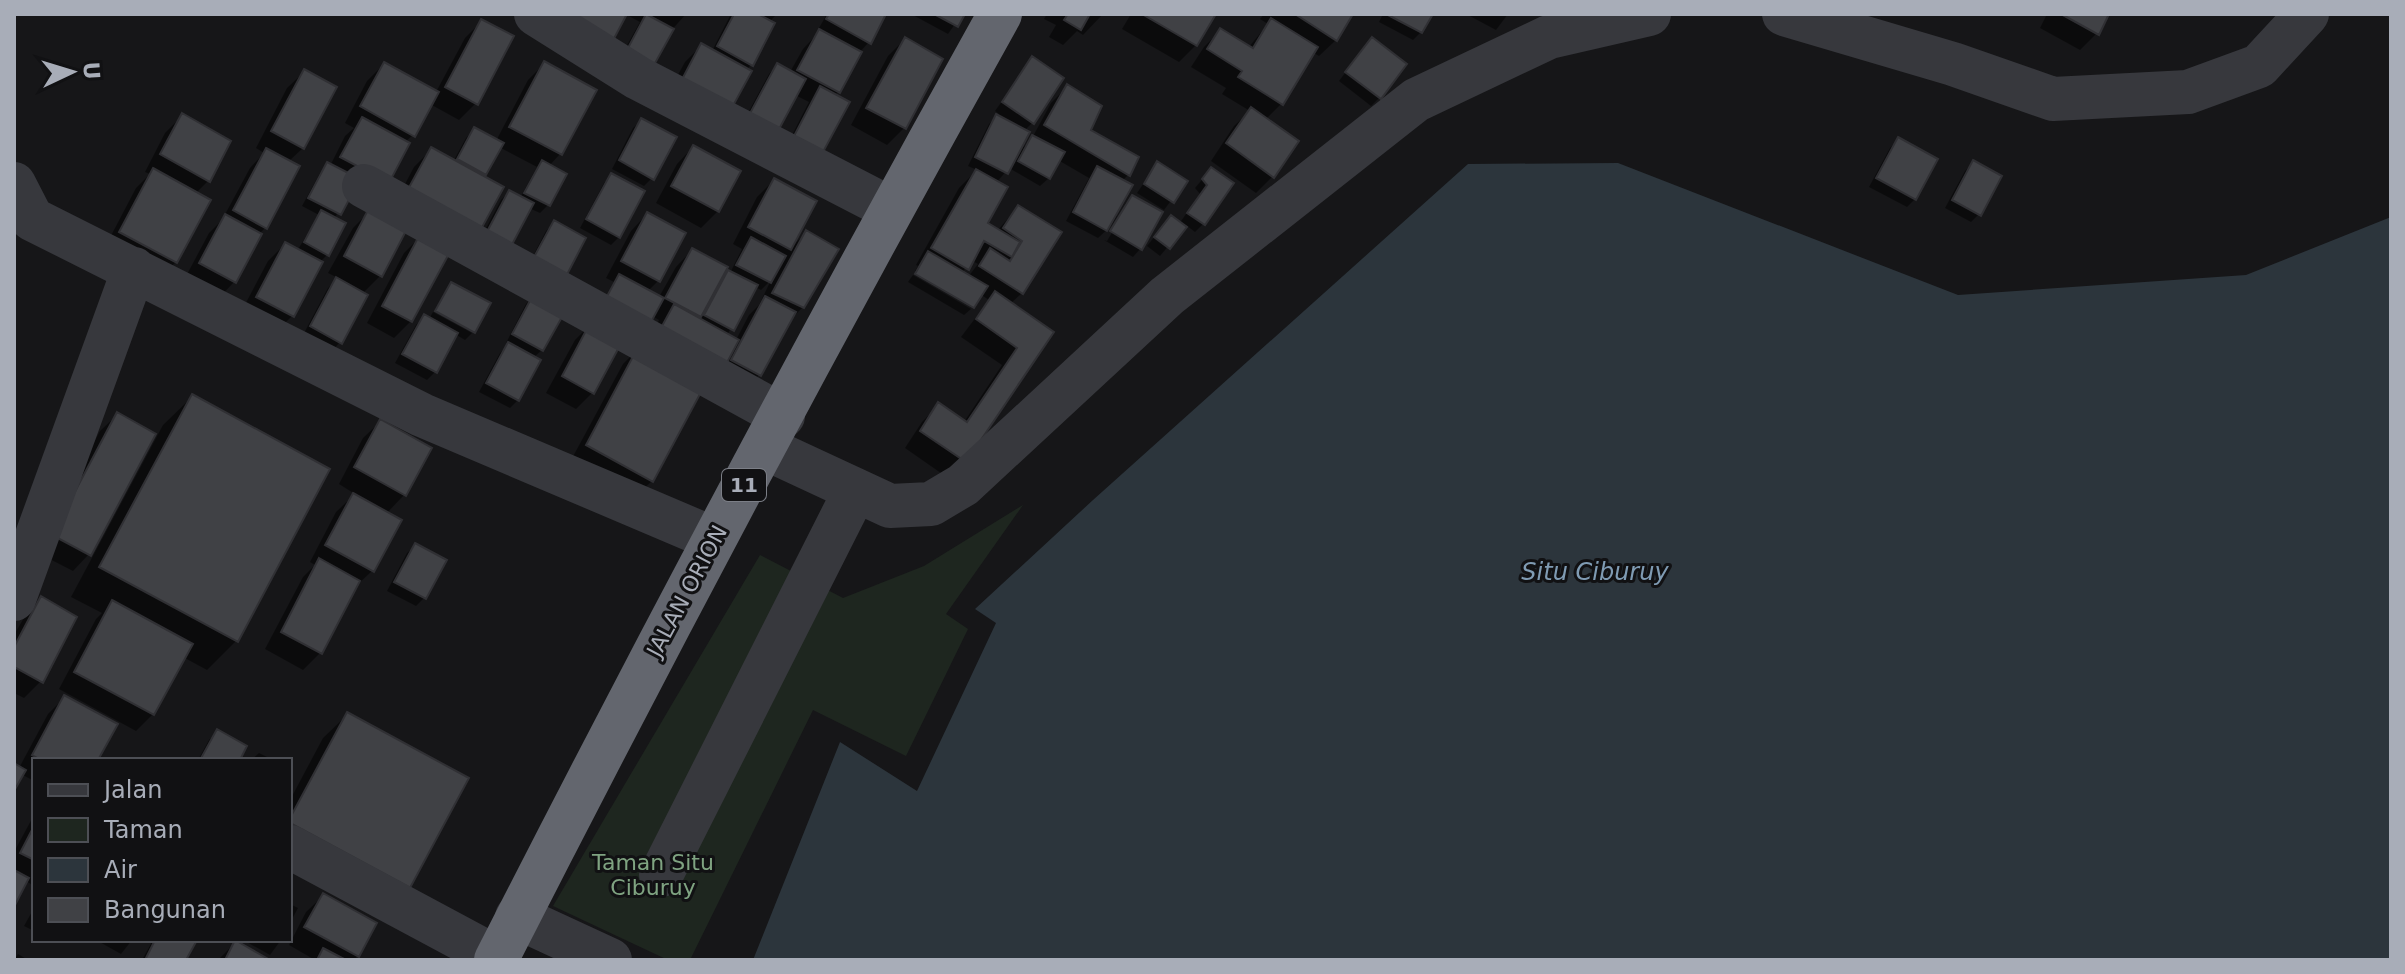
<svg xmlns="http://www.w3.org/2000/svg" width="2405" height="974" viewBox="0 0 2405 974" font-family="'DejaVu Sans',sans-serif">
  <rect width="100%" height="100%" fill="#161618"/>
  <!-- green -->
  <path fill="#1e261f" d="M1023,505L946,614L968,629L906,756L813,710L690,960H668L553,906L760,555L843,598L924,566Z"/>
  <!-- water -->
  <path fill="#2c353c" d="M1618,163L1958,295L2246,275L2391,217V960H753L840,742L917,791L996,623L975,609L1093,500L1468,164Z"/>
  <!-- shadow -->
  <path fill="#0007" fill-rule="evenodd" d="M529,14H686L669,33L615,67L640,22L625,14Z
    M731,14H777L769,22L751,65L746,70L662,104L685,62L702,45L712,51Z
    M827,14H884L869,42L859,53L838,92L787,145L809,102L795,95L741,126L769,74L777,65L790,72L803,49L822,29L819,28Z
    M911,14H962L948,34Z
    M1047,14H1103L1083,35L1077,31L1063,45L1049,37L1056,25L1044,19Z
    M1131,14H1214L1196,45L1179,62L1122,29Z
    M1264,14H1351L1336,40L1319,56L1312,52L1281,104L1265,120L1272,177L1256,193L1211,161L1234,126L1250,111L1222,94L1226,88L1191,67L1204,47L1220,31L1248,48L1268,24L1260,19Z
    M1383,14H1430L1421,32L1413,40L1379,22Z
    M1466,14H1508L1496,30Z
    M2047,14H2107L2097,33L2080,50L2040,28Z
    M482,21L476,103L459,120L430,104L413,135L352,189L334,219L327,255L319,263L292,316L275,333L240,314L268,261L285,244L297,251L319,215L302,206L320,173L330,166L345,136L354,128L345,123L367,81L384,64L436,92L465,38Z
    M905,39L904,128L887,145L851,125L888,56Z
    M1364,48L1379,98L1371,106L1339,81Z
    M1032,59V123L1024,131L1018,152L1031,140L1051,103L1068,86L1088,131L1128,175L1122,181L1114,215L1117,216L1111,226L1098,238L1066,221L1089,178L1058,160L1049,178L1040,186L1009,168L996,183L985,224L997,231L1018,207L1059,233L1022,293L1010,304L1051,332L948,478L905,448L922,422L939,405L964,422L1002,365L961,337L989,300L980,294L973,306L915,271L918,266L916,265L959,188L977,170L968,166L989,124L999,114L995,111ZM971,260L978,264L968,277L962,273Z
    M544,64L595,90L560,154L549,166L548,205L540,213L529,208L475,249L501,200L509,192L520,198L537,167L499,147L481,177L411,321L394,338L367,323L404,253L419,238L404,229L380,276L362,294L340,342L332,351L303,335L328,288L338,278L328,273L353,228L370,211L386,220L414,167L431,150L453,162L466,138L474,130L496,141L528,80Z
    M304,72L303,148L288,162L265,228L259,234L234,282L218,299L184,280L209,233L222,220L250,168L264,153L256,148L287,88Z
    M182,116L229,141L208,181L195,194L176,262L159,278L104,249L136,188L150,174L145,172L165,133Z
    M642,120L652,178L644,186L612,169L633,128Z
    M1898,140L1915,199L1907,207L1869,187L1890,148Z
    M693,147L718,211L701,228L656,203L677,164Z
    M1973,163L1979,214L1971,222L1945,208L1965,171Z
    M1157,164L1185,182L1164,210L1137,193Z
    M1211,169L1231,183L1203,224L1195,232L1186,225L1160,256L1147,246L1163,226L1179,224L1200,194L1195,188Z
    M612,175L619,237L611,245L580,228L604,183Z
    M774,180L792,247L806,232L803,307L789,321L759,375L742,392L703,388L652,481L635,497L570,462L623,364L639,348L643,350L659,320L652,316L623,336L592,393L576,409L546,393L575,340L592,323L614,282L606,278L631,231L647,214L658,281L648,291L659,297L676,267L692,250L718,282L730,273L742,249L733,244L757,197ZM771,280L759,305L749,315L736,340L727,335L755,287L761,290Z
    M1132,197L1141,248L1133,257L1104,240L1107,241L1129,204H1125Z
    M554,223L583,239L521,279L546,231Z
    M913,275L971,309L964,315L908,282Z
    M534,295L542,350L533,358L518,400L510,408L479,392L500,353L509,344L506,343L526,304Z
    M433,312L472,333L465,340L455,334L435,372L427,380L395,363L416,325L424,316L429,319Z
    M193,396L236,641L207,670L183,657L153,714L136,731L59,689L96,619L102,613L71,597L163,425Z
    M117,415L89,554L73,571L36,552L100,431Z
    M380,422L430,448L404,495L386,514L399,521L372,571L355,587L320,653L303,670L265,649L303,577L315,565L310,562L336,512L355,494L339,484L363,438Z
    M416,545L424,598L416,606L387,591L407,553Z
    M41,599V681L24,698L14,693V635L25,616Z
    M65,697L96,760H34V781L21,774L14,787V766L19,768L48,714Z
    M347,715L290,859V800L323,738Z
    M217,732L238,760H198L209,740Z
    M259,753L273,760H251Z
    M34,815V886L26,881L14,903V852Z
    M323,896L358,956L353,960H315L289,945L306,912Z
    M290,904L298,908L290,923Z
    M34,908V931L24,926Z
    M96,940H132L121,954Z
    M153,940H191L183,960H142Z
    M243,940H281L270,955Z
    M235,943L266,960H218Z
    M18,954L28,960H14Z"/>
  <!-- building -->
  <path fill="#404145" stroke="#303034" stroke-width="2" d="M565,14H627L609,48Z
    M646,14L674,29L649,74L622,59Z
    M734,14H758L775,23L753,66L717,46Z
    M829,14H886L871,44L826,19Z
    M934,14H965L958,27Z
    M1068,14H1090L1081,30L1064,20Z
    M1142,14H1216L1197,46Z
    M1295,14H1353L1337,41Z
    M1386,14H1433L1422,33Z
    M2061,14H2109L2099,35Z
    M1271,18L1318,47L1283,105L1238,77L1242,71L1207,49L1220,28L1253,48Z
    M481,19L514,36L478,105L445,87Z
    M819,29L862,52L840,93L797,70Z
    M905,37L943,59L906,129L866,108Z
    M1372,37L1407,64L1381,99L1345,72Z
    M701,43L752,71L728,115L678,87Z
    M1032,56L1064,78L1034,124L1002,102Z
    M544,61L597,90L562,155L509,127Z
    M384,62L439,92L415,137L360,106Z
    M777,63L806,79L777,133L748,117Z
    M304,69L337,87L304,149L271,131Z
    M1067,84L1102,106L1091,130L1139,157L1130,176L1044,125Z
    M820,86L850,102L823,152L794,136Z
    M1251,107L1299,141L1274,178L1226,143Z
    M182,113L231,141L210,182L160,154Z
    M996,114L1030,132L1008,174L975,157Z
    M362,117L410,143L389,183L340,157Z
    M641,118L677,137L654,180L619,160Z
    M474,127L504,143L486,175L457,159Z
    M1032,135L1065,152L1050,179L1018,161Z
    M1898,137L1938,159L1916,200L1876,178Z
    M693,145L741,171L719,212L671,186Z
    M431,147L504,187L474,242L401,202Z
    M266,148L300,166L267,229L233,210Z
    M542,160L567,174L550,206L524,193Z
    M1973,160L2002,176L1981,216L1952,200Z
    M1157,161L1188,181L1174,203L1144,184Z
    M327,162L360,179L341,215L308,198Z
    M1097,166L1133,185L1107,231L1073,212Z
    M1211,167L1234,183L1205,225L1187,213L1207,185L1202,179Z
    M153,168L211,200L177,263L119,232Z
    M976,169L1008,187L988,223L1020,242L1012,257L984,241L969,270L931,248Z
    M611,173L645,191L620,238L586,219Z
    M774,178L817,201L791,250L748,227Z
    M509,190L534,203L507,254L482,241Z
    M1132,195L1163,212L1142,250L1110,231Z
    M1018,205L1062,232L1023,294L979,266L990,248L1010,261L1022,241L1003,228Z
    M369,208L407,229L382,277L344,256Z
    M321,210L346,223L329,256L304,242Z
    M647,212L686,233L660,282L621,261Z
    M225,214L262,234L236,283L199,263Z
    M1171,215L1187,227L1170,249L1154,237Z
    M554,220L586,238L560,288L527,270Z
    M806,230L839,249L804,308L772,293Z
    M420,234L451,250L412,322L382,306Z
    M751,237L786,256L771,283L736,265Z
    M285,242L323,262L294,317L256,297Z
    M692,248L728,267L701,317L665,298Z
    M928,251L988,286L974,308L915,274Z
    M728,270L758,285L734,331L704,315Z
    M619,274L664,298L644,335L599,311Z
    M336,277L368,295L342,344L310,326Z
    M451,282L491,303L475,333L435,311Z
    M995,291L1054,332L966,462L920,431L938,402L967,422L1017,348L976,319Z
    M534,293L566,310L543,351L512,334Z
    M765,296L796,312L761,376L731,360Z
    M674,304L739,340L722,372L656,337Z
    M424,314L458,333L437,373L402,354Z
    M591,321L624,338L594,394L562,376Z
    M508,342L541,360L519,401L486,383Z
    M639,345L707,381L653,482L586,445Z
    M192,394L330,469L238,642L99,567Z
    M117,412L156,434L91,556L52,535Z
    M380,419L432,448L406,496L354,467Z
    M353,493L402,520L374,572L325,545Z
    M415,543L447,560L426,599L394,582Z
    M319,558L360,581L322,654L281,632Z
    M41,596L77,617L43,683L14,667V647Z
    M112,600L193,644L154,715L74,672Z
    M64,695L118,724L98,760H41L32,755Z
    M347,712L469,778L410,888L290,823V818Z
    M217,729L247,746L240,760H200Z
    M14,763L26,770L14,791Z
    M34,826V860L20,853Z
    M14,870L29,878L14,907Z
    M323,893L377,923L359,957L304,927Z
    M155,940H192L196,942L186,960H145Z
    M235,940L270,960H225Z
    M323,948L346,960H317Z"/>
  <g fill="none" stroke-linecap="round" stroke-linejoin="round">
    <!-- minor -->
    <path stroke="#37383d" stroke-width="44" d="M536,14L638,78L891,209
      M1784,14L1953,64L2053,99L2188,92L2259,66L2307,14
      M14,184L32,219L422,415L714,539
      M364,186L783,416
      M765,448L890,506L931,504L963,485L1167,296L1416,100L1549,37L1649,14
      M14,599L134,269
      M290,847L497,958
      M661,875L855,491
      M517,917L610,960"/>
    <!-- highway -->
    <path stroke="#63666e" stroke-width="44" d="M496,960C658,642 826,326 1000,14"/>
  </g>
  <g text-anchor="middle" dominant-baseline="central" stroke-width="6" stroke-linejoin="round" paint-order="stroke">
    <!-- shield labels -->
    <rect fill="#111113" stroke="#7b7e86" stroke-width="2" x="722" y="469" width="44" height="32" rx="6"/>
    <g font-size="20" font-weight="bold" fill="#a8adb8">
      <text x="744" y="485">11</text>
    </g>
    <!-- street labels -->
    <g font-size="22" fill="#a8adb8" stroke="#111113">
      <text transform="translate(687 591) rotate(-62)">JALAN ORION</text>
    </g>
    <!-- park labels -->
    <g font-size="22" fill="#7fa381" stroke="#111113">
      <text x="653" y="862">Taman Situ<tspan x="653" dy="25">Ciburuy</tspan></text>
    </g>
    <!-- water labels -->
    <g font-size="24" font-style="italic" fill="#7f9bb3" stroke="#111113">
      <text x="1595" y="572">Situ Ciburuy</text>
    </g>
  </g>
  <!-- border -->
  <rect width="2405" height="974" fill="none" stroke="#a8adb8" stroke-width="32"/>
  <!-- legend -->
  <rect x="32" y="758" width="260" height="184" fill="#111113" stroke="#4d4f55" stroke-width="2"/>
  <rect x="48" y="784" width="40" height="12" fill="#37383d" stroke="#4d4f55" stroke-width="2"/>
  <text x="104" y="798" font-size="24" fill="#a8adb8">Jalan</text>
  <rect x="48" y="818" width="40" height="24" fill="#1e261f" stroke="#4d4f55" stroke-width="2"/>
  <text x="104" y="838" font-size="24" fill="#a8adb8">Taman</text>
  <rect x="48" y="858" width="40" height="24" fill="#2c353c" stroke="#4d4f55" stroke-width="2"/>
  <text x="104" y="878" font-size="24" fill="#a8adb8">Air</text>
  <rect x="48" y="898" width="40" height="24" fill="#404145" stroke="#4d4f55" stroke-width="2"/>
  <text x="104" y="918" font-size="24" fill="#a8adb8">Bangunan</text>
  <!-- north arrow -->
  <g transform="translate(72 72) rotate(86)" stroke="#111113" stroke-width="6" paint-order="stroke">
  <path d="M0-6L14 30L0 20L-14 30Z" fill="#a8adb8"/>
  <text y="-12" font-size="22" font-weight="bold" text-anchor="middle" fill="#a8adb8">U</text>
  </g>
</svg>
